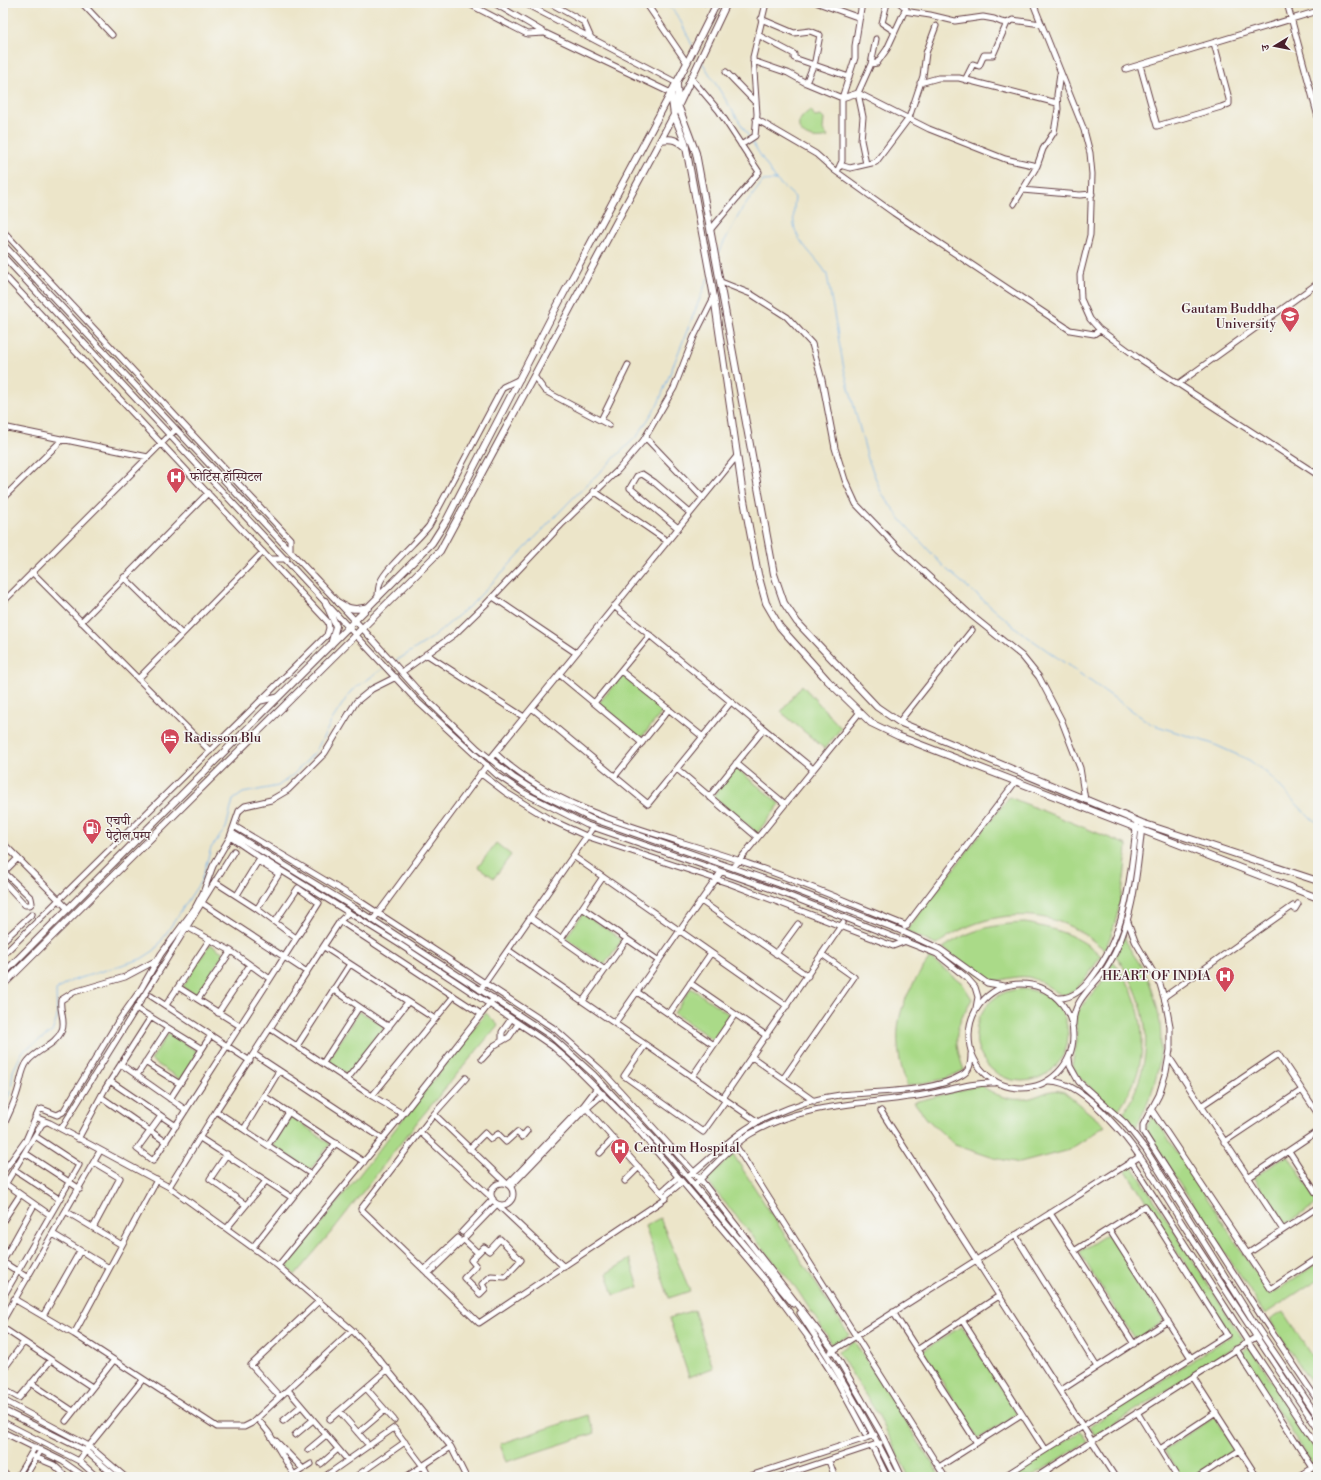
<svg xmlns="http://www.w3.org/2000/svg" width="1321" height="1480" viewBox="0 0 1321 1480" font-family="'Libre Bodoni','Noto Serif Devanagari',serif">
  <rect width="100%" height="100%" fill="#f6f6f2"/>
  <filter id="ink" filterUnits="userSpaceOnUse"><feTurbulence type="fractalNoise" baseFrequency=".025" numOctaves="2"/><feDisplacementMap in="SourceGraphic" scale="8" xChannelSelector="R" yChannelSelector="G"/><feConvolveMatrix kernelMatrix="1 2 1 2 8 2 1 2 1" color-interpolation-filters="sRGB"/></filter>
  <filter id="wash" filterUnits="userSpaceOnUse"><feTurbulence type="fractalNoise" baseFrequency=".012" numOctaves="4" result="noise"/><feDisplacementMap in="SourceGraphic" scale="16" xChannelSelector="R" yChannelSelector="G"/><feGaussianBlur stdDeviation="0.9" result="paint"/><feColorMatrix in="noise" values="0 0 0 0 0 0 0 0 0 0 0 0 0 0 0 0 0 1.4 0 .05"/><feComposite in="paint" operator="in"/></filter>
  <g filter="url(#wash)">
    <rect width="100%" height="100%" fill="#ece5c9"/>
    <!-- green -->
    <path fill="#aada88" stroke="#7a7c5a" d="M811,110L815,117L821,116L824,119L823,130L828,137C805,144 785,125 811,110Z
      M622,675L664,710L641,738L599,703Z
      M802,685L841,728L825,749L781,712Z
      M736,768L780,804L757,833L713,796Z
      M1009,797L1127,845C1125,882 1120,916 1105,950C1097,944 1089,937 1080,932C1035,904 977,914 936,945L906,931Z
      M496,843L511,855L494,878L478,867Z
      M583,913L622,940L604,965L566,938Z
      M1025,923C1052,928 1080,935 1101,956C1094,966 1074,1000 1060,994C1049,988 1041,980 1028,977C1014,975 1002,982 988,981L943,948C968,930 994,924 1025,923Z
      M1124,935C1128,951 1141,962 1147,977C1171,1031 1162,1080 1135,1129L1122,1116C1156,1062 1153,1007 1116,956Z
      M210,944L224,953L197,996L183,987Z
      M930,958L962,983L972,999C955,1028 952,1037 964,1070L945,1079L907,1086C889,1032 897,1004 930,958Z
      M1113,961C1136,987 1147,1029 1140,1062C1137,1081 1127,1097 1117,1112L1080,1078L1072,1065L1077,1041L1076,1014L1101,984Z
      M691,988L730,1015L713,1040L674,1013Z
      M976 1035a46 46 0 1 1 92 0a46 46 0 1 1-92 0Z
      M359,1011L386,1027L349,1075L328,1061Z
      M486,1013L498,1025L418,1121L333,1230L295,1275L287,1267Z
      M168,1033L198,1052L181,1080L151,1060Z
      M981,1085C997,1097 1015,1103 1034,1097C1046,1093 1052,1088 1064,1092L1105,1126L1069,1150L1020,1163L994,1158L955,1145L927,1119L914,1102Z
      M1153,1115L1270,1295L1318,1263V1279L1265,1314L1145,1130Z
      M291,1116L330,1144L310,1170L272,1145Z
      M733,1154L849,1335L833,1345L796,1288L706,1180Z
      M1288,1155L1318,1203L1285,1225L1253,1178Z
      M1132,1165L1244,1341L1095,1436L1089,1427L1231,1336L1125,1169Z
      M660,1218L690,1291L669,1298L645,1226Z
      M1109,1233L1164,1321L1135,1340L1079,1252Z
      M630,1259L639,1287L614,1295L607,1273Z
      M694,1310L713,1368L689,1377L669,1318Z
      M1283,1312L1318,1364V1393L1270,1320Z
      M962,1326L1017,1414L978,1439L923,1351Z
      M854,1341L941,1477H909L880,1418L838,1352Z
      M1250,1347L1318,1454V1477H1302L1315,1468L1241,1353Z
      M588,1415L595,1433L506,1462L500,1444Z
      M1215,1417L1236,1450L1193,1477H1181L1164,1450Z
      M1081,1431L1088,1441L1031,1477H1009Z"/>
    <g fill="none" stroke-linecap="round" stroke-linejoin="round">
      <!-- stream -->
      <path stroke="#7ab4eb" stroke-width="1" d="M667,3L679,18L692,45
        M702,62L749,137
        M752,142L776,180
        M718,253L741,211L763,181L776,180L795,197C794,206 793,216 794,225C797,244 819,259 827,275L844,369L868,459L881,492L901,520L945,568L1021,632L1151,724L1213,744L1249,760L1268,774L1310,818L1318,822
        M396,661L432,638L473,603L569,502L638,435L658,404L708,278
        M3,1108L11,1090L13,1071L23,1051L52,1032L57,1018L56,990L71,981L141,959L155,950L201,881L211,848L226,828L233,800L243,793L278,786L293,775L316,751L332,720L351,691L384,668"/>
    </g>
  </g>
  <g filter="url(#ink)">
    <g fill="none" stroke-linecap="round" stroke-linejoin="round">
      <defs>
        <path id="minor" d="M82,3L112,35
          M467,3L527,34L544,33
          M494,3L545,33L671,93
          M524,3L677,83
          M550,3L584,22L591,38
          M646,3L687,63
          M706,3H711
          M818,3L860,18
          M887,3L882,23L894,31
          M1033,3L1084,130L1090,153L1092,174L1090,235L1080,275L1081,299L1090,319L1099,329L1137,357L1318,475
          M1287,3L1318,117
          M904,11L930,15L955,21L983,17L994,19L1001,22L1007,23L1013,20L1041,24
          M758,35L794,54V58L849,77
          M753,61L788,73L806,83L815,61L820,35L810,31L794,33L761,19
          M871,64L877,63L887,49L906,8L900,3
          M1140,65L1157,126L1221,107L1229,104V99L1214,43
          M1126,69L1318,11
          M726,72L756,103
          M691,78L719,111L759,172L711,229
          M965,80L973,64L979,66L984,55H993L1007,23
          M806,83L842,98L858,93L929,129L1005,159L1037,166
          M920,83L938,78H959L1057,103
          M756,119L816,154L834,170L894,213L1070,330L1094,334L1100,330
          M741,145L755,136L757,114L753,57L766,3
          M866,164L861,140L863,117L858,93L871,64L876,39
          M840,165L850,168L876,162L909,118L923,76L926,53L936,26
          M837,172L842,161V98L855,58V46L862,3
          M1022,190L1080,195L1092,194
          M1014,204L1037,166L1043,149L1054,132L1058,109L1057,95L1060,74
          M3,231L290,539V551
          M3,244L362,628L423,696L478,749L513,777L535,791L590,818L779,884L899,930L940,949L987,983L1004,986
          M3,256L418,702L497,775L524,793L587,825L777,891L937,954L967,978L975,987L978,997L976,1008
          M3,274L328,622L329,628L327,635L3,955
          M721,282L751,294L787,317L812,344L822,380L835,448L845,480L856,504L900,550L971,615L1022,656L1039,677L1061,719L1080,768L1085,800
          M534,376L545,391L609,425
          M1178,384L1318,283
          M601,420L628,365
          M3,427L148,457
          M646,438L703,498
          M594,491L667,541
          M3,498L63,439
          M678,528L630,488L637,476L642,474L654,482L690,513
          M270,559H287
          M32,572L210,751
          M124,577L182,634
          M493,597L576,653
          M378,598C378,593 378,587 380,583C383,571 419,539 429,526L503,387L520,379
          M3,602L176,429
          M614,606L813,769
          M81,622L208,493
          M426,654L524,717
          M621,671L703,737
          M402,672L455,634L486,604L561,525L618,470L643,441L674,388L694,337L714,297
          M559,674L642,743
          M138,679L263,552
          M261,701L278,697
          M594,703L650,635
          M532,708L648,804L731,702
          M899,722L972,630
          M495,753C561,816 665,834 749,864C802,882 854,905 907,926
          M490,759L737,456
          M736,763L785,804
          M677,769L757,837
          M480,773L505,792L549,819L586,836L731,884L893,946L906,941
          M615,776L669,709
          M709,797L764,729
          M234,826L358,900L555,1029L601,1070L700,1179L833,1350L881,1433L902,1477
          M232,833L353,907L551,1036L593,1074L669,1155L793,1304
          M230,837L258,856L399,944L530,1031L552,1046L569,1061L639,1131L768,1283L811,1341L838,1383L865,1433
          M3,843L68,909
          M573,856L787,1006
          M733,868L860,712
          M3,881L25,905H30L32,903L31,898L4,872L18,858
          M215,882L257,909L296,938
          M237,895L258,861L279,874L257,909
          M701,901L808,976
          M202,903L307,972
          M582,908L659,961
          M531,918L605,970
          M1127,919L1135,941L1160,984L1166,1005L1170,1026V1050L1166,1072L1159,1095L1143,1125V1132L1263,1319L1318,1401
          M373,920L487,765
          M340,921L481,1014
          M187,927L231,951L270,979
          M905,927L1016,781
          M561,939L603,877
          M3,941L32,914
          M324,947L435,1019
          M508,950L758,1122
          M776,954L798,924
          M690,983L767,1036
          M969 1036a52 52 0 1 1 104 0a52 52 0 1 1-104 0Z
          M178,987L240,1026
          M333,989L389,1027
          M480,990L593,827
          M637,992L714,1045
          M151,996L250,1061
          M1164,997L1293,906L1295,909L1298,904
          M1058,998C1073,999 1084,988 1092,977C1128,930 1130,877 1137,821
          M198,999L231,951
          M583,1001L627,939
          M166,1005L210,939
          M136,1008L202,1049
          M218,1013L250,965
          M669,1014L711,953
          M615,1023L721,872
          M1073,1024C1073,999 1095,986 1107,967C1133,926 1137,874 1142,826
          M271,1029L372,1096L403,1114
          M502,1041V1032L511,1019
          M645,1045L624,1076L703,1132L726,1100
          M297,1046L350,964
          M254,1054L383,1139
          M752,1057L814,1101
          M1169,1057L1283,1230
          M1069,1058L1070,1066L1079,1082L1125,1123L1146,1150L1255,1324L1318,1417
          M482,1059L495,1045L509,1037L518,1024
          M145,1062L180,1084
          M323,1063L359,1007
          M122,1065L186,1110
          M137,1075L168,1028
          M692,1077L735,1014
          M348,1078L408,1002
          M466,1078L434,1114L361,1209L479,1323L666,1198L587,1109V1106L584,1105L582,1107L583,1111L587,1109
          M783,1079L854,977L823,955
          M110,1081L176,1126
          M1047,1081C1071,1080 1095,1103 1110,1120C1142,1153 1164,1196 1189,1234C1232,1300 1274,1364 1318,1429
          M264,1096L364,1162
          M372,1096L454,996
          M101,1097L166,1142
          M723,1098L843,923
          M170,1099L211,1035
          M584,1105L597,1088
          M1201,1106L1278,1054L1318,1114
          M587,1108L603,1094
          M1151,1109L1271,1289L1318,1258
          M216,1111L311,1174
          M881,1111L1115,1477
          M434,1114L505,1182
          M161,1116L137,1149L153,1161L319,903L298,888L275,922
          M35,1117L50,1123L169,1187L278,1266L352,1330L374,1353L451,1447L466,1477
          M3,1127C8,1115 14,1104 17,1093C21,1082 21,1069 28,1061C38,1049 56,1045 62,1030C66,1021 59,1010 61,1000L74,992L125,977L157,960
          M61,1129L234,851
          M244,1129L279,1071
          M420,1132L493,1199L462,1232
          M200,1138L291,1197
          M78,1139L105,1089L151,1017
          M1224,1142L1302,1090
          M268,1145L289,1112
          M736,1146L945,1477
          M469,1149L485,1133L491,1139L498,1134L506,1142L517,1132L522,1137L527,1131
          M1289,1151L1318,1196
          M25,1153L80,1189
          M600,1153L614,1138
          M227,1154L210,1179L246,1205
          M1131,1161L1248,1342L1318,1447
          M15,1170L59,1199
          M3,1172L26,1140L39,1110L42,1109L57,1115L63,1112L117,1023L141,989L161,954L195,908L203,893L213,866L230,837L239,811L245,806L271,800L288,790L325,753L356,702L372,689L396,677
          M688,1177C714,1156 738,1129 770,1116C792,1106 816,1098 840,1095C874,1091 933,1093 962,1075C970,1071 971,1063 971,1054
          M1248,1178L1318,1131
          M625,1181L639,1167
          M491 1194a11 11 0 1 1 22 0a11 11 0 1 1-22 0Z
          M6,1184L50,1215
          M508,1184L581,1108
          M694,1185C711,1170 730,1146 750,1134C805,1102 863,1105 923,1095C948,1091 970,1082 995,1083
          M511,1186L583,1111
          M169,1187L216,1111L340,921L348,913
          M3,1188L42,1124L46,1122
          M661,1192L678,1177
          M665,1196L682,1182
          M67,1212L122,1245
          M1050,1213L1134,1344
          M3,1221L20,1195
          M93,1228L120,1178L95,1163
          M227,1228L266,1181
          M1109,1229L1191,1358
          M53,1234L109,1268
          M1015,1235L1097,1367
          M466,1236L497,1204L564,1267
          M464,1240L478,1253L471,1260L476,1266L464,1278L480,1294L485,1289L482,1284L491,1276L505,1277L521,1260L500,1239L489,1251L484,1247L478,1253
          M253,1247L336,1143
          M1247,1254L1318,1207
          M3,1261L34,1205
          M3,1262L28,1278
          M278,1266L403,1114L494,998
          M424,1270L458,1238
          M428,1274L462,1241
          M3,1297L79,1165L35,1136
          M14,1299L74,1334L217,1427H244L252,1423L352,1330
          M893,1312L977,1443
          M800,1313C835,1366 867,1420 895,1477
          M43,1316L80,1251
          M3,1320L100,1151
          M962,1320L1045,1450
          M3,1328L92,1387
          M74,1334L157,1180
          M1236,1349L1313,1468L1298,1477
          M917,1350L999,1296
          M831,1352L1139,1157
          M3,1370L24,1342
          M1193,1377L1257,1477
          M31,1383L73,1411
          M366,1388L394,1420
          M3,1389L19,1398L51,1360
          M288,1390L345,1457
          M1060,1391L1168,1321
          M280,1397L251,1365L319,1301
          M3,1400L89,1446L125,1477
          M3,1410L86,1451L116,1477
          M339,1411L366,1442
          M1137,1412L1177,1477
          M257,1418L269,1433L294,1475
          M330,1419L388,1369
          M66,1421L114,1360
          M283,1421L301,1406
          M3,1422L79,1461L97,1477
          M3,1432L62,1461L85,1477
          M358,1433L385,1410
          M295,1435L313,1420
          M276,1441L303,1469
          M873,1448L887,1477
          M1160,1449L1216,1412
          M308,1450L326,1435
          M30,1455L54,1465L67,1477
          M79,1461L89,1446L143,1379
          M829,1461L835,1477
          M321,1464L338,1449
          M939,1467L1022,1414
          M1046,1471L1050,1477
          M3,1472L8,1477
          M292,1476L311,1464
          M17,1477L35,1447
          M25,1477L41,1450
          M324,1477L394,1428L425,1469L429,1477
          M355,1477L405,1442
          M406,1477L451,1447
          M747,1477L875,1435
          M778,1477L880,1443
          M1003,1477L1227,1335L1145,1206L1074,1251
          M1036,1477L1256,1337
          M1198,1477L1240,1450"/>
        <path id="major" d="M677,84L678,105L696,153L774,574L784,603L797,622L877,707L899,722L1142,823L1318,881
          M671,93L674,115L685,142L714,297L743,495L758,574L766,603L780,627L828,681L871,723L898,736L1318,898
          M661,140C673,138 677,140 686,148
          M325,601L336,626L331,645
          M339,603C350,610 356,610 369,607
          M3,974L432,543L446,521L556,308L687,63L717,3
          M3,985L440,551L674,115L727,3"/>
      </defs>
      <!-- minor casing -->
      <use href="#minor" stroke="#623d43" stroke-width="7"/>
      <!-- major casing -->
      <use href="#major" stroke="#623d43" stroke-width="8"/>
      <!-- minor -->
      <use href="#minor" stroke="#fff" stroke-width="5"/>
      <!-- major -->
      <use href="#major" stroke="#fff" stroke-width="6"/>
    </g>
  </g>
  <!-- icons -->
  <defs>
    <symbol id="university-pin" viewBox="-11 -11 22 30"><path d="M0 17L-7.5 6A9.5 9.5 0 1 1 7.5 6Z" fill="#d1495b" stroke="#f6f6f2"/><path d="M0-5L7-2L0 1L-7-2ZM-4 1L0 2.5L4 1V4Q0 6-4 4Z" fill="#fff"/></symbol>
    <symbol id="hospital-pin" viewBox="-11 -11 22 30"><path d="M0 17L-7.5 6A9.5 9.5 0 1 1 7.5 6Z" fill="#d1495b" stroke="#f6f6f2"/><path d="M-5-5h3v3.5h4V-5h3V5h-3V1.5h-4V5h-3Z" fill="#fff"/></symbol>
    <symbol id="hotel-pin" viewBox="-11 -11 22 30"><path d="M0 17L-7.5 6A9.5 9.5 0 1 1 7.5 6Z" fill="#d1495b" stroke="#f6f6f2"/><path d="M-6-4.5h1.5V1H6V5H4.5V3h-9V5H-6ZM-4 0a1.8 1.8 0 1 1 3.6 0ZM.5 0V-2.5h3Q6-2.5 6 0Z" fill="#fff"/></symbol>
    <symbol id="fuel-pin" viewBox="-11 -11 22 30"><path d="M0 17L-7.5 6A9.5 9.5 0 1 1 7.5 6Z" fill="#d1495b" stroke="#f6f6f2"/><path d="M-5.5-6h7V0h2V4h1.3V-2.5L3-4.5l.8-.8L6-3V5H2.5V1h-1V6h-7ZM-4.2-4.7v3.2H.2V-4.7Z" fill="#fff"/></symbol>
  </defs>
  <g fill-rule="evenodd">
    <use href="#university-pin" x="1279" y="305" width="22" height="30"/>
    <use href="#hospital-pin" x="165" y="466" width="22" height="30"/>
    <use href="#hotel-pin" x="159" y="727" width="22" height="30"/>
    <use href="#fuel-pin" x="81" y="817" width="22" height="30"/>
    <use href="#hospital-pin" x="1214" y="965" width="22" height="30"/>
    <use href="#hospital-pin" x="609" y="1137" width="22" height="30"/>
  </g>
  <g text-anchor="middle" dominant-baseline="central" stroke-width="3" stroke-linejoin="round" paint-order="stroke">
    <!-- poi labels -->
    <g font-size="13" fill="#4a1f2b" stroke="#f6f6f2" text-anchor="start">
      <text x="1276" y="309" text-anchor="end">Gautam Buddha<tspan x="1276" dy="15">University</tspan></text>
      <text x="190" y="477">फोर्टिस हॉस्पिटल</text>
      <text x="184" y="738">Radisson Blu</text>
      <text x="106" y="821">एचपी<tspan x="106" dy="15">पेट्रोल पम्प</tspan></text>
      <text x="1211" y="976" text-anchor="end">HEART OF INDIA</text>
      <text x="634" y="1148">Centrum Hospital</text>
    </g>
  </g>
  <!-- margin -->
  <rect width="1321" height="1480" fill="none" stroke="#f6f6f2" stroke-width="16"/>
  <!-- north arrow -->
  <g transform="translate(1275 46) rotate(260)" stroke="#f6f6f2" stroke-width="3" paint-order="stroke">
  <path d="M0-3L7 15L0 10L-7 15Z" fill="#4a1f2b"/>
  <text y="-6" font-size="11" font-weight="bold" text-anchor="middle" fill="#4a1f2b">उ</text>
  </g>
</svg>
